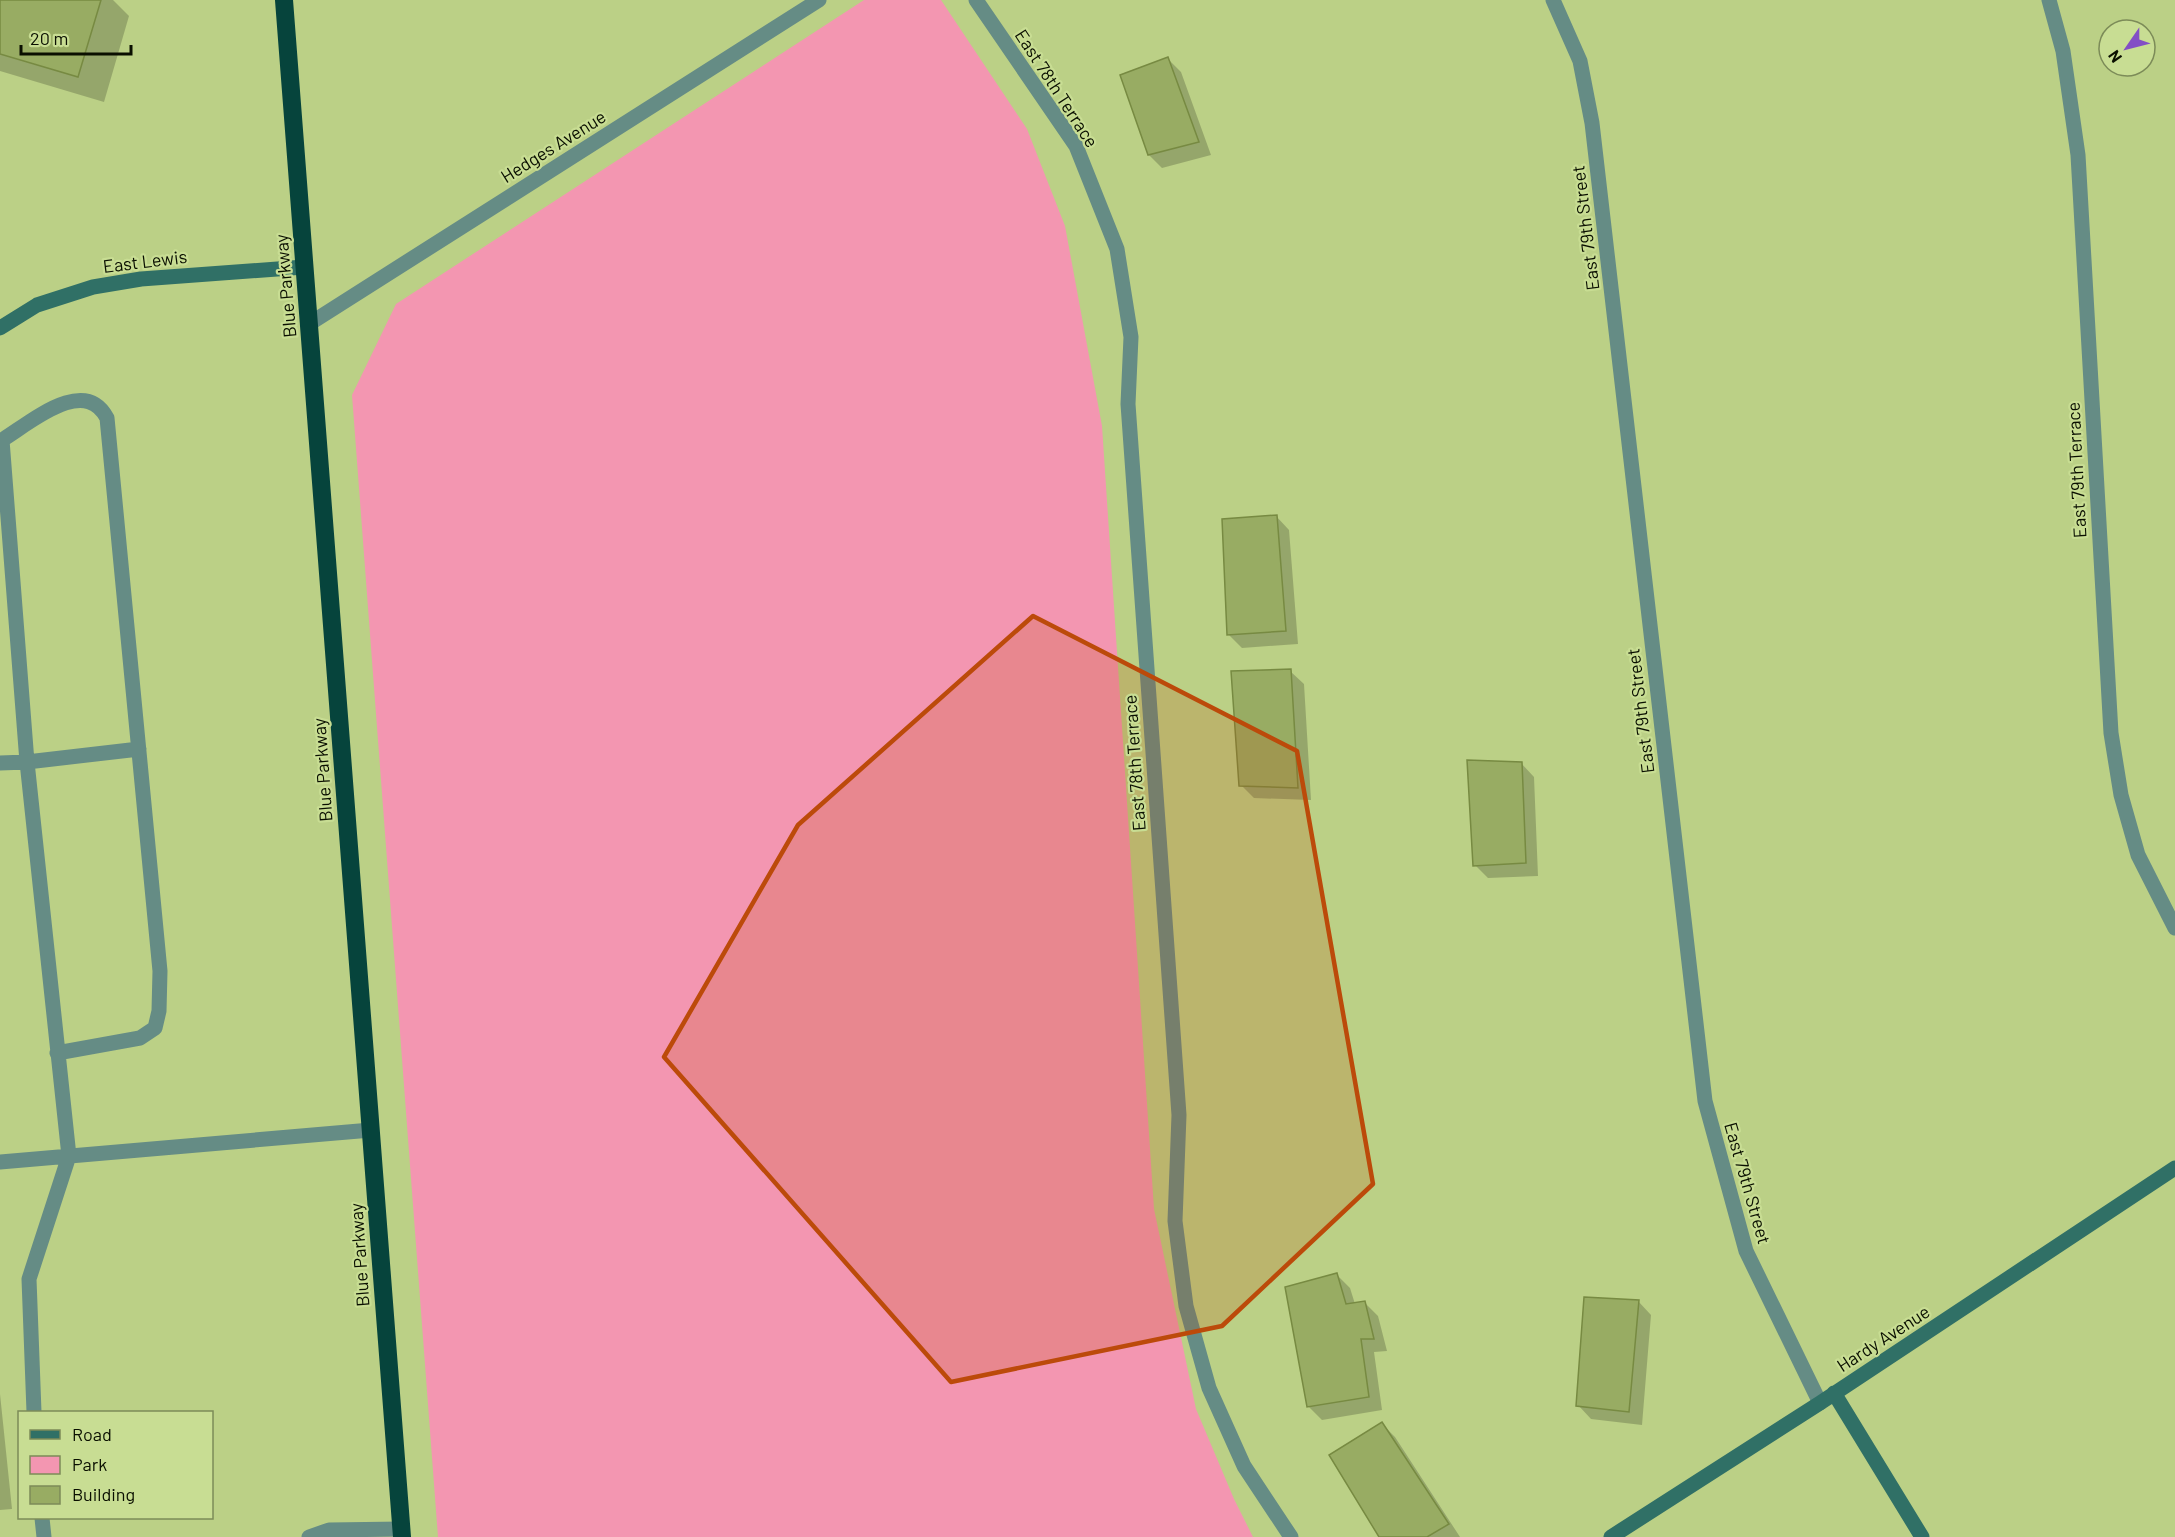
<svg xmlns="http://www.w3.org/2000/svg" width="2175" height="1537" viewBox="0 0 2175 1537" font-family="Barlow,sans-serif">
  <rect width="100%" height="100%" fill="#bbd086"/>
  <!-- green -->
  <path fill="#f396b1" d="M864,0H941L1027,129L1065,226L1102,426L1154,1209L1196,1409L1234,1499L1253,1537H438L352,395L396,304Z"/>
  <!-- shadow -->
  <path fill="#0003" d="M0,0H113L129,16L104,102L0,71Z
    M1167,58L1181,72L1211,155L1162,168L1149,155Z
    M1276,516L1289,530L1298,644L1242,648L1229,635Z
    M1290,671L1304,684L1311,800L1254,798L1241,785Z
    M1521,763L1534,777L1538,876L1488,878L1475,865Z
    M1337,1275L1350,1288L1355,1304L1364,1302L1378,1316L1387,1351L1374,1352L1382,1410L1322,1420L1309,1407Z
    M1638,1301L1651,1315L1642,1425L1591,1419L1578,1405Z
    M0,1394L12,1509L0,1510Z
    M1382,1424L1395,1437L1460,1537H1381Z"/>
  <!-- building -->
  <path fill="#98ac63" stroke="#778a42" stroke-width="1.5" d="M0,0H101L78,77L0,54Z
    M1168,57L1199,142L1148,155L1120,75Z
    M1277,515L1286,631L1227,635L1222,519Z
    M1291,669L1298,788L1239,786L1231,671Z
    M1467,760L1522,762L1526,863L1473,866Z
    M1337,1273L1346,1304L1365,1301L1374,1339H1361L1369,1397L1307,1407L1285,1287Z
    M1584,1297L1639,1300L1629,1412L1576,1406Z
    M1382,1422L1449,1524L1427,1537H1379L1329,1455Z"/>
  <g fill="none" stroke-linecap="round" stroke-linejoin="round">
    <!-- lane -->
    <path stroke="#658c85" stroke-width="15" d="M0,763L27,762L69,1156L29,1279L34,1412
      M57,1053L140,1038L155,1028L159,1011L160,971L107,418C84,375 30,423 2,440L27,762L139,749
      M0,1162L371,1130
      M42,1518L44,1537
      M309,1537L329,1530L402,1529"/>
    <!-- street -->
    <path stroke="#658c85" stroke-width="15" d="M976,0L1076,146L1117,249L1131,337L1128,404L1179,1115L1175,1221L1186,1306L1209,1388L1244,1466L1291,1537
      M1553,0L1580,61L1592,123L1705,1101L1746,1251L1820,1403
      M2049,0L2063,51L2078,155L2111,733L2121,795L2138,855L2175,928
      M309,324L819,0"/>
    <!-- secondary -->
    <path stroke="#307066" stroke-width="15" d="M0,328L37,305L93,287L141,279L304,267
      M1834,1393L1922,1537
      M1611,1537L1820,1403L2175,1168"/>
    <!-- highway -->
    <path stroke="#06443c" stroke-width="18" d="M284,0L402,1537"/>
  </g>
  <!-- marked area -->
  <path fill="#bc4a0a" fill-opacity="0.2" stroke="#bc4a0a" stroke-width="4.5" stroke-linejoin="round" d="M1033,616L1297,751L1373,1184L1222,1326L951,1382L664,1057L798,825Z"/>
  <g text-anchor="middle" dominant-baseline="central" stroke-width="4.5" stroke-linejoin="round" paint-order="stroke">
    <!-- street labels -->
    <g font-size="18" fill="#0a0f00" stroke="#c8dd93">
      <text transform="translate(1057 88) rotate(57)">East 78th Terrace</text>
      <text transform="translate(553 146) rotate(-32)">Hedges Avenue</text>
      <text transform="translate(1585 228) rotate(-97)">East 79th Street</text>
      <text transform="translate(145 261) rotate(-7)">East Lewis</text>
      <text transform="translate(285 286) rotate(-95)">Blue Parkway</text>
      <text transform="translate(2076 470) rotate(-93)">East 79th Terrace</text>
      <text transform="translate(1640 711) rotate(-97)">East 79th Street</text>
      <text transform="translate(1134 763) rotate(-94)">East 78th Terrace</text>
      <text transform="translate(322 770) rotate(-94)">Blue Parkway</text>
      <text transform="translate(1748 1183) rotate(74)">East 79th Street</text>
      <text transform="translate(359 1255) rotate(-94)">Blue Parkway</text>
      <text transform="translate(1883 1338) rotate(-33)">Hardy Avenue</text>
    </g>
  </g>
  <!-- legend -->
  <rect x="18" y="1411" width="195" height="108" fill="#c8dd93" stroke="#7c8b58" stroke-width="1.5"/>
  <rect x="30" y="1430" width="30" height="9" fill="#307066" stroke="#7c8b58" stroke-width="1.5"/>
  <text x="72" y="1441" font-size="18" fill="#0a0f00">Road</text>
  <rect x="30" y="1456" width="30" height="18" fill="#f396b1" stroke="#7c8b58" stroke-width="1.5"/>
  <text x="72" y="1471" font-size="18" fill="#0a0f00">Park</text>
  <rect x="30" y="1486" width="30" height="18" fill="#98ac63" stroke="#7c8b58" stroke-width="1.5"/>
  <text x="72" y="1501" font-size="18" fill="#0a0f00">Building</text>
  <!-- north arrow -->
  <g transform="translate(2127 48) rotate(235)"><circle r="28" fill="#c8dd93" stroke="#7c8b58" stroke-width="1.5"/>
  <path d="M0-4.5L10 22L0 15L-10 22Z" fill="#834ec5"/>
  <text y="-9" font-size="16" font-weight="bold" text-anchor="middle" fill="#0a0f00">N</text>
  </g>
  <!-- scale -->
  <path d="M21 45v9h110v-9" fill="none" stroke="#0a0f00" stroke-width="3"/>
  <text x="30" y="45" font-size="18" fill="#0a0f00" stroke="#c8dd93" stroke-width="4.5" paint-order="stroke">20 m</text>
</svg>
